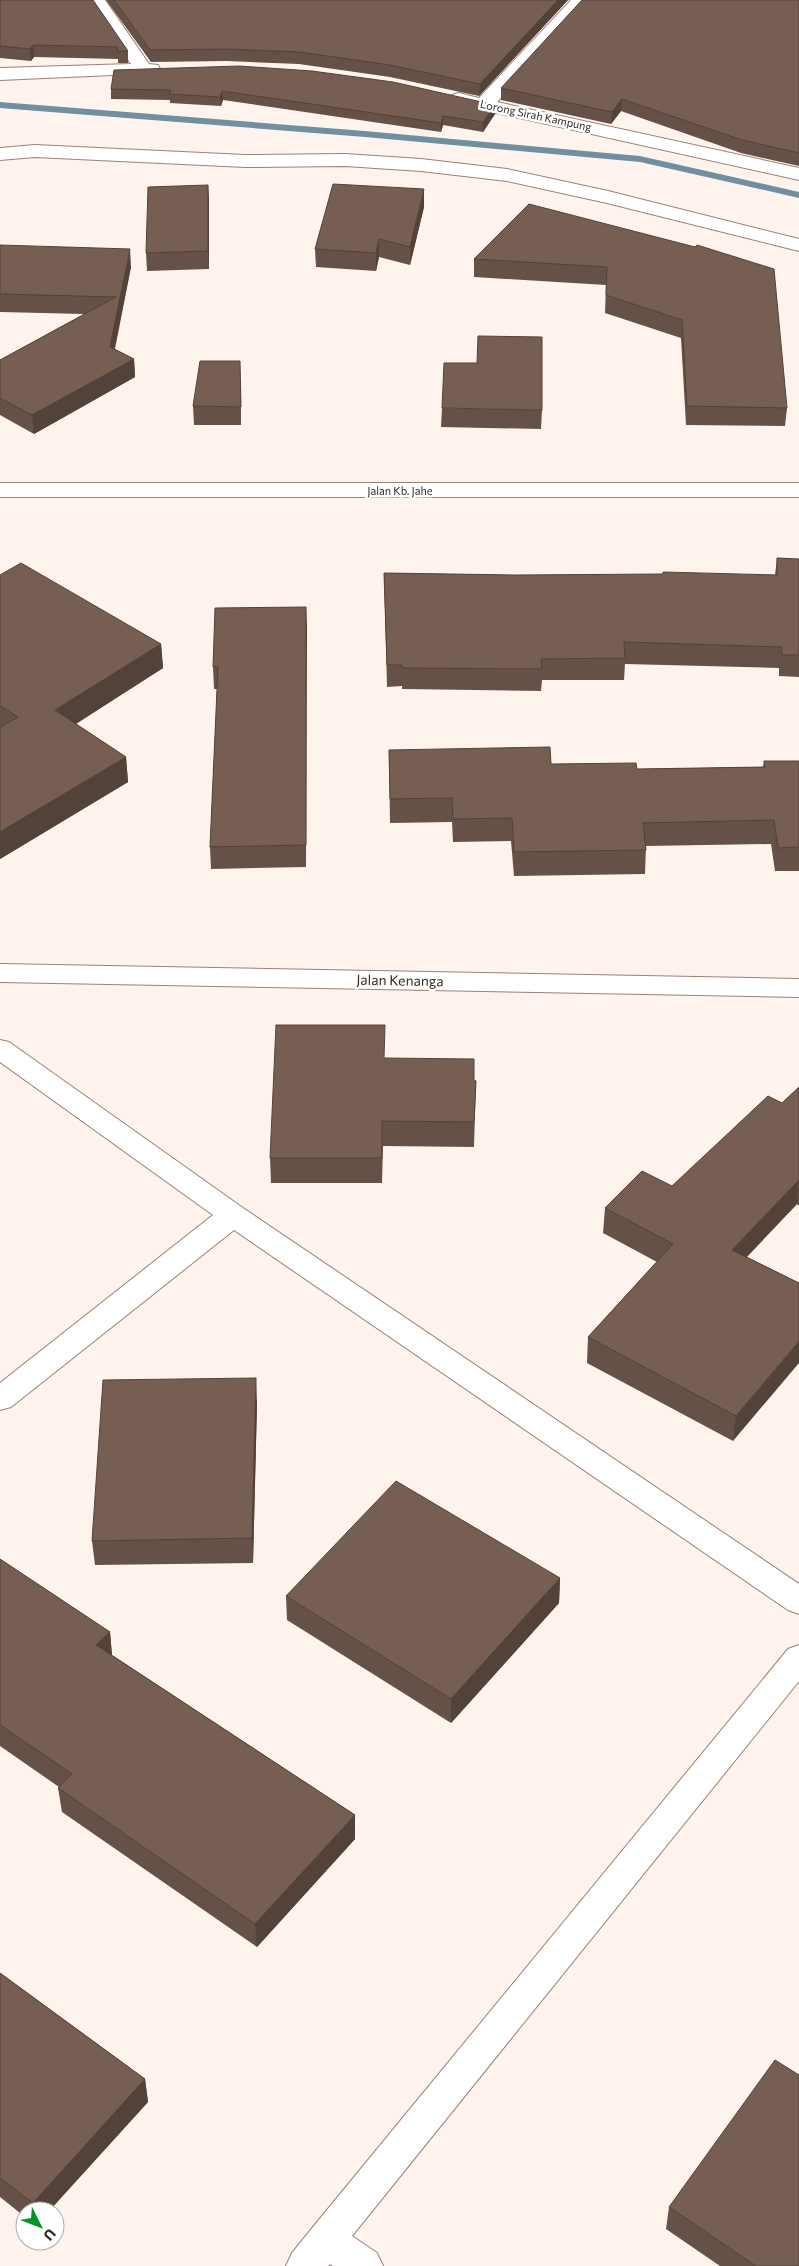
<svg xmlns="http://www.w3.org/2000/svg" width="799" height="2266" viewBox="0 0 799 2266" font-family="Commissioner,sans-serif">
  <rect width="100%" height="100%" fill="#fff3ee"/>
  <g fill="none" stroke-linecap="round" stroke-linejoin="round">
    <!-- stream -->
    <path fill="#708f9f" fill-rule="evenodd" d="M0,102L365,131L640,156L799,192V198L640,162L365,137L0,108Z"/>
    <defs>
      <path id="minor" d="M87,0H105L149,64L158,65L160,69L158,73L0,80V68L131,64Z
        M571,0H590L497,102L799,168V180L452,103L450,99L452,95L459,93L479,98Z
        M35,145L245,155L345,154L421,159L507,169L608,191L799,239V251L607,203L507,181L421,171L345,166L245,167L35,157L0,160V148Z
        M0,483H799V497H0Z
        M0,964L799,979V997L0,982Z
        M0,1040L9,1042L243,1208L799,1584V1614L788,1610L234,1230L11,1407L0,1410V1383L213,1215L0,1062Z
        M799,1645V1681L352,2236L377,2253L383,2266H333L330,2264L328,2266H286L292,2253L313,2227L788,1649Z"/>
    </defs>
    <!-- minor casing -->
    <use href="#minor" stroke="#9b8176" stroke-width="2"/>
    <!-- minor -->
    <use href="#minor" fill="#fff" fill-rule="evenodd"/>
  </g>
  <!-- wall -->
  <path fill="#655147" d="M0,0L128,51V63H118V59L34,57L31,61L0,58Z
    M106,0H568L479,96L390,77L299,64L227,61L151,62Z
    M799,0V166L741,153L621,111L611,124L501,100V88Z
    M312,71L495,114L483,132L443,125L441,132L223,100L221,106L170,103V100L111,99V89Z
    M208,185L209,203V269L147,271L146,253Z
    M424,207L410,265L379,257L376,271L316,267L315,249Z
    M0,245L131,267L115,349L134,359L135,377L34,434L0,415V360L84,314L0,312Z
    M695,247L787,408L785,426L686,425L681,338L605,313L606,285L474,277V259Z
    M241,380V425H194L193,406Z
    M442,408L542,410L541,429L441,427Z
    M777,558L799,559V677L779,676V668L625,664L624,680H542L541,691L402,689V686L387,687L384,573L516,575H775Z
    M0,575L161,644L163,668L76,724L126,757L128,782L0,859Z
    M306,607V867L211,869L210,847L217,689H214L213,667Z
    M389,750L551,764L637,769L763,767L764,761H799V871H775L771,844L646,846L645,874L514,876L511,841L453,842L452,822L390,823Z
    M385,1058L476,1081L474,1147L383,1146L382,1183H271L270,1158Z
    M799,1087V1206L797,1204L747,1257L799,1283L733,1441L587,1363L588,1337L657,1262L603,1233L605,1208L672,1186L782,1103Z
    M257,1403L253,1563L95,1565L92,1541Z
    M0,1559L110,1632L112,1655L355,1815V1839L257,1947L62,1812L58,1788L59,1787L0,1746Z
    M560,1578L559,1603L451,1723L287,1620L286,1596Z
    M0,1973L145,2079L148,2102L49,2211H25V2217L0,2197Z
    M669,2207L799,2266H720L666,2229Z"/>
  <!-- shaded-wall -->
  <path fill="#534239" d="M558,0H568L479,96L480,84Z
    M33,45L34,57L31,61L30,49Z
    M222,91L223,100L221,106L220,97Z
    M622,99L621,111L611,124L612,112Z
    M495,105V114L483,132V122Z
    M443,116V125L441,132V123Z
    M208,185L209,203V269L208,251Z
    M424,189V207L410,265V247Z
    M379,239V257L376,271V253Z
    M130,249L131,267L111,365L110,347Z
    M134,359L135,377L34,434L32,415Z
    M306,607L307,628L306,867Z
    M161,644L163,668L58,735L55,710Z
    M126,757L128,782L0,859V832Z
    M799,1180L797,1204L729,1275L732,1250Z
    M799,1341V1363L733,1441L736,1416Z
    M256,1378L257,1403L253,1563L252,1538Z
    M560,1578L559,1603L451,1723V1699Z
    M110,1632L112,1656L96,1645Z
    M355,1815V1839L257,1947L255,1924Z
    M145,2079L148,2102L49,2211H34L33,2203Z"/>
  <!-- building -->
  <path fill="#765e52" stroke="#534239" d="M0,0H93L128,51H117L118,47L33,45L30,49L0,46Z
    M114,0H558L480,84L390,65L299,52L227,49L150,50Z
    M582,0H799V153L742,140L622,99L612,112L501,88Z
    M239,66L312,71L393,82L495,105L483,122L443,116L441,123L222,91L220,97L169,94L171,90L111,89L114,70Z
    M333,184L424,189L410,247L379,239L376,253L315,249Z
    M208,185V251L146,253L148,187Z
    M529,204L695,247L697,245L774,269L787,408L687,406L682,320L606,295L607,267L474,259Z
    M0,245L130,249L110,347L134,359L32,415L0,398V360L116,297L0,294Z
    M478,336L542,337V410L442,408L444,363H477Z
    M200,361H240L241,407L193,406Z
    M777,558L799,559V655H782L781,647L624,642L625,658L541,659L542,669L402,668V665H387L384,573L516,575L663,574V572L777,575Z
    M21,563L161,644L55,710L126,757L0,832V727L18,717L0,706V575Z
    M306,607V845L210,847L218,667H213L215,608Z
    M550,747L551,764L636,763L637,769L765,767L764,761H799V847L778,848L774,820L643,823L646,850L514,852L512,818L453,819L452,798L390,799L389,750Z
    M276,1025H385L384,1058L474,1059V1080L476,1081L474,1122L382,1121V1158H270Z
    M799,1087V1180L732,1250L799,1283V1341L736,1416L588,1337L673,1244L605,1208L642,1171L672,1186L768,1096L782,1103Z
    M256,1378L252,1538L92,1541L103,1380Z
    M396,1481L560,1578L451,1699L286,1596Z
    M0,1559L110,1632L96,1645L355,1815L255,1924L58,1788L72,1774L0,1725Z
    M0,1973L145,2079L33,2203L0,2178Z
    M775,2060L799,2075V2266H756L669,2207Z"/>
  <g text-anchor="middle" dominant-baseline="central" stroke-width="5" stroke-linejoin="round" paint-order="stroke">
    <!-- far-street labels -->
    <g font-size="11" fill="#342925" stroke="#fff">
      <text transform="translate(536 115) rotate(12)">Lorong Sirah Kampung</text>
      <text x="400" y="490">Jalan Kb. Jahe</text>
    </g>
    <!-- street labels -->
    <g font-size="14" fill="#342925" stroke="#fff">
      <text transform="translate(400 980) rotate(1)">Jalan Kenanga</text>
    </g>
  </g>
  <!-- north arrow -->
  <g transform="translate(40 2226) rotate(132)"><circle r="24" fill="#ffffff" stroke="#aea9a8"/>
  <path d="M0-4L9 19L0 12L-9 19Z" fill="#00942a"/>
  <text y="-8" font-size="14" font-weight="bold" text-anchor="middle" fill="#342925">U</text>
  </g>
</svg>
